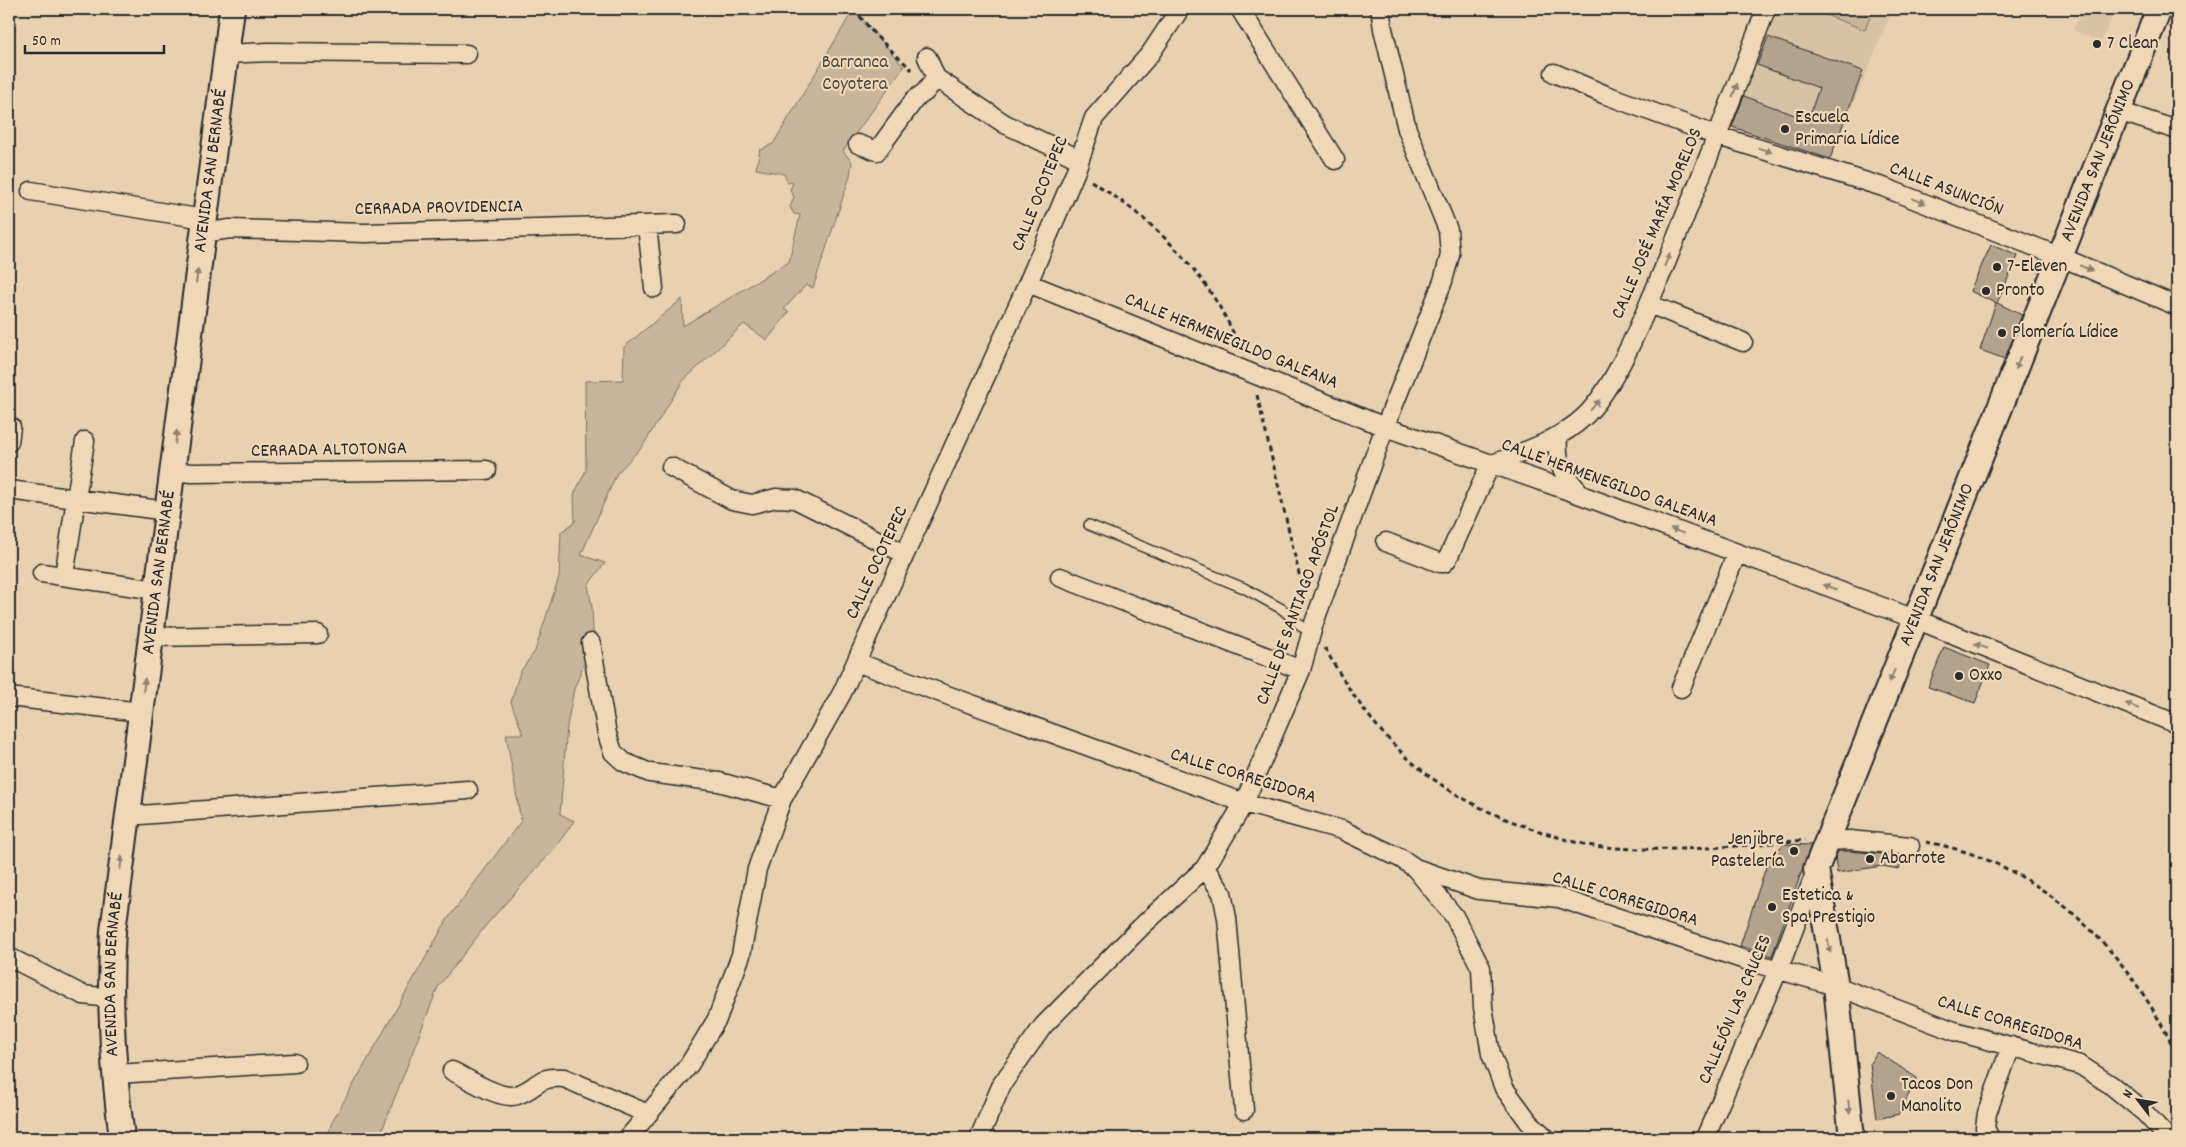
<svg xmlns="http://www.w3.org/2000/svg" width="2186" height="1147" viewBox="0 0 2186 1147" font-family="Dekko,sans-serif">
  <rect width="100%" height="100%" fill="#e8d0b1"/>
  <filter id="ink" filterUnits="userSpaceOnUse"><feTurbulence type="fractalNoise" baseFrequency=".02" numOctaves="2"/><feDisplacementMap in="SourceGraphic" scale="10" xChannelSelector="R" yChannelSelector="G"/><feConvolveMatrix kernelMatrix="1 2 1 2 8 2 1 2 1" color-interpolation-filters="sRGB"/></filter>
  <g filter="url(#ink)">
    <!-- built -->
    <path fill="#d8c2a6" d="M1774,9H1893L1829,162L1728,126Z
      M2083,9H2116L2101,42L2073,30Z"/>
    <!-- green -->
    <path fill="#c8b59c" stroke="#7a7064" d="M854,9L904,67L843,151L852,162L850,176L813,288L806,285L784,309L789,312L767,340L744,324L683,381L642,447L617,473L581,555L605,563L588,585L592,607L594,651L583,666L574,689L567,726L560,814L574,821L554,849L487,924L438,987L379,1138H328L331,1124L447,920L521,821L506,734H523L511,702L520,672L535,651L559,577L561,532L575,522L574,495L586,470L585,381L623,380L624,347L682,299L683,326L789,262L800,215L794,214L790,207L794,197L790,190L793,182L788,183L784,174L756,169L760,149L763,150L765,147L773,144Z
      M1810,9H1873L1865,30Z"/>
    <!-- building -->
    <path fill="#b3a28c" stroke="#2b2b2b" d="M1768,37L1863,71L1830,159L1732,127L1744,96L1808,120L1819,88L1757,65Z
      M1991,245L2018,256L1997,303L2022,315L2005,359L1980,350L1996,303L1970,291Z
      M1944,647L1990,665L1975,703L1928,687Z
      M1784,844L1811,845L1772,956L1740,946L1769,858Z
      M1838,851H1850L1905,856L1899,869L1882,866L1837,873L1835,858Z
      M1877,1052L1917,1078L1899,1114L1877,1119L1870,1063Z"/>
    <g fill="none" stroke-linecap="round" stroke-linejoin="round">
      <defs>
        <path id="service" d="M1089,525L1244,588L1282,609L1312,635"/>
        <path id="minor" d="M1240,9L1335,160
          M226,54L269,52L467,54
          M927,57L936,78L1005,124L1079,159
          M1554,73L1606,95L1718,136L1883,187L2061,257L2177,306
          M2118,111L2177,130
          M858,144L877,151L915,99L925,92L936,78
          M31,191L204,219
          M647,226L654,288
          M203,233L230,229L365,233L677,224
          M1028,283L1385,427L1581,495L1915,619L2177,724
          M1649,304L1743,342
          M1558,436C1556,465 1562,473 1581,494
          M9,442L11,427
          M1490,465C1523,452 1558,441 1584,417C1618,385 1647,307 1666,263C1700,179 1734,94 1766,9
          M671,467L732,500L752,504L776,498L795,499L905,554
          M172,471L191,473L487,470
          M9,490L167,511
          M1386,542L1440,563H1444L1448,558L1490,465
          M42,573L156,590
          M64,576L85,441
          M1060,577L1301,670
          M150,637L318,634
          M591,643L607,734L613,752L624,762L650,773L719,782L782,799
          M856,662L1244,803L1342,830L1402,859L1415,868L1479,890L1559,898L1751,962L1836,986L1954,1031L2080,1065L2111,1085L2144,1112L2168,1138
          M1681,688L1737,553
          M9,697L141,712
          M127,816L468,790
          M1826,841L1850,840L1910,846
          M1205,868L1222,893L1227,918L1244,1110
          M1415,868L1454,916L1481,968L1483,1007L1491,1054L1504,1088L1529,1122L1546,1138
          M9,957L83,995L110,998
          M452,1071C467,1078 501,1101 517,1095C538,1088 536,1076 564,1078L648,1114
          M116,1074L295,1063
          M628,1138L689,1065L717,1019L741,955L757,869L782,799L842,693L856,662L1028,283L1075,173L1094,118L1150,54L1180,9
          M979,1138L1002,1084L1043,1026L1142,926L1205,868L1244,803L1301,670L1314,623L1385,427L1443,281L1450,255L1448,230L1407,129L1383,29L1380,9
          M1705,1138L1779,968L1816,871
          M1990,1138L1985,1128L1987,1113L2011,1046"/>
        <g id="secondary">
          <path id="s1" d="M122,1138C113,1069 108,1001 113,931L232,9"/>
          <path id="s2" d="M1852,1138L1836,986L1816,869L2159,9"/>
        </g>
      </defs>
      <!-- service casing -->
      <use href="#service" stroke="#2b2b2b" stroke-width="12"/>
      <!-- minor casing -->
      <use href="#minor" stroke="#2b2b2b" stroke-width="21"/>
      <!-- secondary casing -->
      <use href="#secondary" stroke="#2b2b2b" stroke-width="28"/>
      <!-- path -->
      <path stroke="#2b2b2b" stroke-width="3" stroke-dasharray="5 4" stroke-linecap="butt" d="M854,9L875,35L912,70
        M1091,181C1155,220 1213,278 1240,349
        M1257,395L1304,595
        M1325,648C1376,742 1436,798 1539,831C1561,838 1583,846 1605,847C1671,853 1739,846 1805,840
        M1926,842C2043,863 2128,950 2177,1055"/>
      <!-- service -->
      <use href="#service" stroke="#f0d7b7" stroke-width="9"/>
      <!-- minor -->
      <use href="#minor" stroke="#f0d7b7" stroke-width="18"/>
      <!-- secondary -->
      <use href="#secondary" stroke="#f0d7b7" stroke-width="24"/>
    </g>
    <!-- one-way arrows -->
    <defs><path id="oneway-solid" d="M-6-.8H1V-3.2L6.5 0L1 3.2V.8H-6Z" transform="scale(1.25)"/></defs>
    <g fill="#8e8171">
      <use href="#oneway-solid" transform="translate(1735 90) rotate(-70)"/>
      <use href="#oneway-solid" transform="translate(1765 150) rotate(17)"/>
      <use href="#oneway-solid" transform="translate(1919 201) rotate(22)"/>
      <use href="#oneway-solid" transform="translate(1667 260) rotate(-68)"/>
      <use href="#oneway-solid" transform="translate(2086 268) rotate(23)"/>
      <use href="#oneway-solid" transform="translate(197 276) rotate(-83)"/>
      <use href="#oneway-solid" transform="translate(2018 363) rotate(112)"/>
      <use href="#oneway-solid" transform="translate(1595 405) rotate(-48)"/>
      <use href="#oneway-solid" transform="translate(176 437) rotate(-83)"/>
      <use href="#oneway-solid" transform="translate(1677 531) rotate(-160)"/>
      <use href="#oneway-solid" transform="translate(1830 587) rotate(-160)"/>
      <use href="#oneway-solid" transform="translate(1981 646) rotate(-158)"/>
      <use href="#oneway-solid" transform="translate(1892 676) rotate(112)"/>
      <use href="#oneway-solid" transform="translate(144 685) rotate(-83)"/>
      <use href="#oneway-solid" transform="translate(2132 706) rotate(-158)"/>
      <use href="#oneway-solid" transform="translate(121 863) rotate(-83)"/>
      <use href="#oneway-solid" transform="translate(1829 946) rotate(80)"/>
      <use href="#oneway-solid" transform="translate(1849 1107) rotate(84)"/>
    </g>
  </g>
  <!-- markers -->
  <g fill="#2b2b2b" stroke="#f0d7b7" stroke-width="2">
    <circle cx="2097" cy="44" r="5"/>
    <circle cx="1785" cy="129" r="5"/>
    <circle cx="1997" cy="267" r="5"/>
    <circle cx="1986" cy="291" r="5"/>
    <circle cx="2002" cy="333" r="5"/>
    <circle cx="1959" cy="676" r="5"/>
    <circle cx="1794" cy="851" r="5"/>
    <circle cx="1870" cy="859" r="5"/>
    <circle cx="1772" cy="907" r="5"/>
    <circle cx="1891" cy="1096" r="5"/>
  </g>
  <g text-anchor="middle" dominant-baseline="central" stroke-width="4.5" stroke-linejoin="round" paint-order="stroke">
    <!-- poi labels -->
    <g font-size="19" fill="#2b2b2b" stroke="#f0d7b7" text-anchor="start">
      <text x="2107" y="44">7 Clean</text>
      <text x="1795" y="118">Escuela<tspan x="1795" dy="22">Primaria Lídice</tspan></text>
      <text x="2007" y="267">7-Eleven</text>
      <text x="1996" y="291">Pronto</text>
      <text x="2012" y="333">Plomería Lídice</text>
      <text x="1969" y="676">Oxxo</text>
      <text x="1784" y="840" text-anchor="end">Jenjibre<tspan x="1784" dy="22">Pastelería</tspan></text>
      <text x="1880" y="859">Abarrote</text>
      <text x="1782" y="896">Estetica &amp;<tspan x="1782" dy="22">Spa Prestigio</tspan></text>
      <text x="1901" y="1085">Tacos Don<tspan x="1901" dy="22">Manolito</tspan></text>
    </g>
    <!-- park labels -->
    <g font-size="19" fill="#4a4742" stroke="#f0d7b7">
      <text x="855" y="63">Barranca<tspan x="855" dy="22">Coyotera</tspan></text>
    </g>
    <!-- street labels -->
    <g font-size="19" fill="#2b2b2b" stroke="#f0d7b7">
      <text stroke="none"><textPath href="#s2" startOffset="1034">AVENIDA SAN JERÓNIMO</textPath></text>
      <text stroke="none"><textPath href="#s1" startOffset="974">AVENIDA SAN BERNABÉ</textPath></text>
      <text transform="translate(1946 190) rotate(21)">CALLE ASUNCIÓN</text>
      <text transform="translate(1041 194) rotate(-68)">CALLE OCOTEPEC</text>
      <text transform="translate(439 209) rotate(-1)">CERRADA PROVIDENCIA</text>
      <text transform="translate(1658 224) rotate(-67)">CALLE JOSÉ MARÍA MORELOS</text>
      <text transform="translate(1231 342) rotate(22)">CALLE HERMENEGILDO GALEANA</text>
      <text transform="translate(329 451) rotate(-1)">CERRADA ALTOTONGA</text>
      <text transform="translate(1609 484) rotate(20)">CALLE HERMENEGILDO GALEANA</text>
      <text transform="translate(878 563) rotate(-65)">CALLE OCOTEPEC</text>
      <text stroke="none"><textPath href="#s2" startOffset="599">AVENIDA SAN JERÓNIMO</textPath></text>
      <text stroke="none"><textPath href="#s1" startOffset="569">AVENIDA SAN BERNABÉ</textPath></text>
      <text transform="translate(1299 605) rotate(-70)">CALLE DE SANTIAGO APÓSTOL</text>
      <text transform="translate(1243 777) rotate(17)">CALLE CORREGIDORA</text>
      <text transform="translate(1625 900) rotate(17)">CALLE CORREGIDORA</text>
      <text stroke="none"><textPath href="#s1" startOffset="164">AVENIDA SAN BERNABÉ</textPath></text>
      <text transform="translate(1736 1010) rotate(-67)">CALLEJÓN LAS CRUCES</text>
      <text transform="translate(2010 1024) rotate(17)">CALLE CORREGIDORA</text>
    </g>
  </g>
  <!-- margin -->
  <rect width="2186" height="1147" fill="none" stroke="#f0d7b7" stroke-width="30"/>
  <rect x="15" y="15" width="2156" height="1117" fill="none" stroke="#2b2b2b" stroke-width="2" filter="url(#ink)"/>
  <!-- north arrow -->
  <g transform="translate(2138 1100) rotate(301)" stroke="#f0d7b7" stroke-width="4" paint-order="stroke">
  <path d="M0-4L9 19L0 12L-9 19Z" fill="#2b2b2b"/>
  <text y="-8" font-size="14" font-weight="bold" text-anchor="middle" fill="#2b2b2b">N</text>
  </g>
  <!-- scale -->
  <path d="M25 45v8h139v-8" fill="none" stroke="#2b2b2b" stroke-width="2.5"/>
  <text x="32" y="45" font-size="15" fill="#2b2b2b" stroke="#f0d7b7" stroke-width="4" paint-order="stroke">50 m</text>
</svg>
